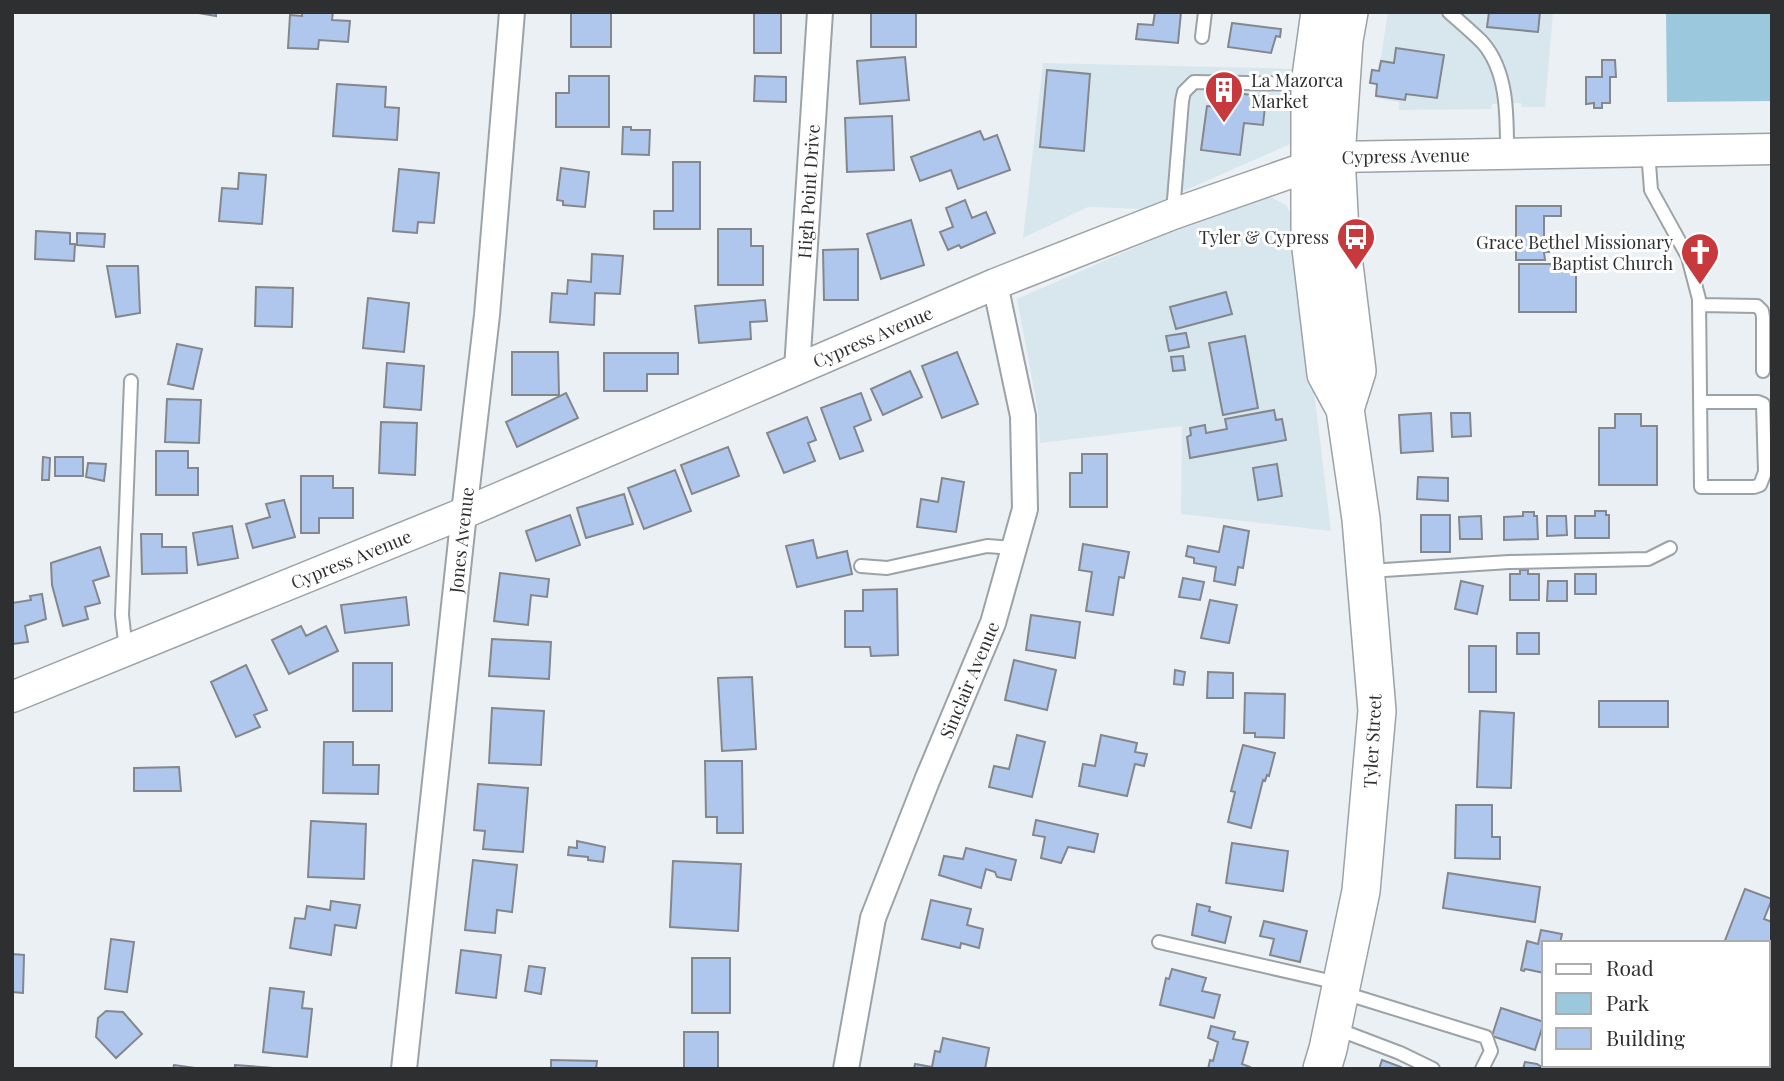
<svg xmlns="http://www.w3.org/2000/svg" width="1784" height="1081" viewBox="0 0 1784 1081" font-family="'Playfair Display',serif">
  <rect width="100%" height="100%" fill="#eaf0f4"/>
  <!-- built -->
  <path fill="#d8e7ee" d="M1388,12H1553L1545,107H1522L1521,103H1506L1492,104L1491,109L1399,110V102L1376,98L1377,85L1370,83L1372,70H1379Z
    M1043,63L1305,69L1297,141L1143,209L1088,207L1023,238Z
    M1253,196L1270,197L1286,205L1293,218L1331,531L1181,514L1182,426L1040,443L1038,411L1017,299Z"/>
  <!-- green -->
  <path fill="#9cc8dd" d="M1666,12H1772V101L1667,102Z"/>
  <!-- building -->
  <path fill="#afc7ed" stroke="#84878c" stroke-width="2" d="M193,12H216V16Z
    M302,12H333L332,20L350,21L348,42L319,40L318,49L288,48L290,15L302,16Z
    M571,12H611V47H571Z
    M754,12H781V53H754Z
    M871,12H916V47H871Z
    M1155,12H1181L1178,43L1136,39L1138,24L1153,25Z
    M1489,12H1540L1538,32L1487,27Z
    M1232,23L1281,29L1280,37L1276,36L1271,53L1228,47Z
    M1396,48L1444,55L1437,98L1406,94L1405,100L1376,96L1377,84L1370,83L1372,70L1379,71L1381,61L1394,63Z
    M905,57L909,100L860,104L857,61Z
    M1602,60H1615L1616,77H1610V103H1602V108H1594V103L1586,104V77H1602Z
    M1047,70L1090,74L1084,151L1040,147Z
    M569,76H609V127H556V93H569Z
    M755,76L786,77V102L754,101Z
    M337,84L386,87L385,107L399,108L397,140L333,136Z
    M1222,91L1266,97L1263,125L1244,123L1240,155L1201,150L1207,106L1220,107Z
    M892,116L894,170L847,172L845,118Z
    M623,127H631V130H650L649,155L622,154Z
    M980,131L984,140L997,135L1010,170L958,189L951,170L920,181L911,157Z
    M673,162H700V229H654V211H673Z
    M561,168L589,172L585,207L563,205V201L557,200Z
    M399,169L439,173L434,223L418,222L417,233L393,231Z
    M239,173L266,175L262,224L219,221L222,188L238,189Z
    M965,200L972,218L986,212L995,233L961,248L959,245L948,250L940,232L953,227L946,208Z
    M1516,206H1561V216H1544V243H1549V252H1544L1545,260H1516Z
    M911,220L924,265L881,279L867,234Z
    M718,229H751V246H763V285H718Z
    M36,231L70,233V244H75L74,261L35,259Z
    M77,233L105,234L104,247L77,245Z
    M858,249V300H824L823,250Z
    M592,254L623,256L620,294L595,293L594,325L550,322L552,293L567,294L568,280L591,282Z
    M1519,264H1576V312H1519Z
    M107,266H138L140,313L116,317Z
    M256,287L293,288L292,327L255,326Z
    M1226,292L1232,314L1176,329L1170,307Z
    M368,298L409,303L404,352L363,348Z
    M765,300L767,321L750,322L751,339L699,343L695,306Z
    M1186,333L1189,347L1169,351L1166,336Z
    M1245,336L1258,408L1223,415L1209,343Z
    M177,344L202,349L193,389L168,384Z
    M512,352H558L559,395H512Z
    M957,352L978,404L942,418L922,366Z
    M604,353H678V374H647V391H604Z
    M1183,356L1185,370L1173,371L1171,357Z
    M387,363L424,366L421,410L384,407Z
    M910,371L922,397L883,415L871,389Z
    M566,393L578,418L517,447L506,422Z
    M861,393L871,420L854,427L863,451L840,459L821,408Z
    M167,399L201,400L199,443L165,442Z
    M1274,410L1276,420L1282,419L1286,440L1190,458L1187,437L1191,435L1190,428L1205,425L1206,433L1227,429L1225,419Z
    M1431,413L1433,451L1401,453L1399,415Z
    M1451,413H1470L1471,436L1452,437Z
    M1615,414H1641V426H1657V485H1599V428H1615Z
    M807,417L816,440L808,443L815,461L784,473L767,433Z
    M381,422L417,423L415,475L379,473Z
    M728,447L739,476L692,494L681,465Z
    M156,451H188V468H198V495H156Z
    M1082,454H1107V507H1070V473H1082Z
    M43,457L50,458L49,480H42Z
    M55,457H83V476H55Z
    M88,463L106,464L104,481L86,477Z
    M1277,464L1282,496L1258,500L1253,468Z
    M675,470L691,511L644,529L628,488Z
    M301,476H333V488H353V518H319V533H301Z
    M1418,477L1448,478V501L1417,499Z
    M942,478L964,482L956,532L917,527L921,499L938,502Z
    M624,494L633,524L586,538L577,508Z
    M284,500L295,537L253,548L246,524L270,517L266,504Z
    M1595,511H1606V515H1609V538H1575V516H1595Z
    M1523,512H1534V516H1537L1538,539L1504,540V517L1523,516Z
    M570,515L580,545L536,561L526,531Z
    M1421,515H1450V552H1421Z
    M1481,516L1482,539H1460L1459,517Z
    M1547,516H1566L1567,535L1547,536Z
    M232,526L238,558L198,565L193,533Z
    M1224,526L1249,531L1243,568L1238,567L1235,585L1214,581L1216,567L1194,563V558L1186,556L1188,546L1219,552Z
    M141,534H162V547H186L187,573L142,574Z
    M813,540L817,558L847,551L852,574L797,587L786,546Z
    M1083,544L1129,552L1124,578L1119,577L1113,615L1086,611L1092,572L1079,570Z
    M100,547L109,576L93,581L100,603L85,607L88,619L63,626L52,585L51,563Z
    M1520,570H1528V574H1539V600H1510V574H1520Z
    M500,573L549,579L547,597L531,595L528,625L494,621Z
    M1575,574H1596V594H1575Z
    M1183,578L1204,582L1200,600L1179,597Z
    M1461,581L1483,586L1477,614L1455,609Z
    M1548,581H1567V601H1547Z
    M897,589L898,655L871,656L870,647H845V611H863V590Z
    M42,594L46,619L25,626L28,642L12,644V603L31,600L30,596Z
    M406,597L409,625L345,633L341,605Z
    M1210,600L1237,605L1229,643L1201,638Z
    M1031,615L1080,622L1075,658L1026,650Z
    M301,626L306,636L326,626L338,651L289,674L272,640Z
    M1517,633H1539V654H1517Z
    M492,639L551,642L549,679L489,676Z
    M1469,646H1496V692H1469Z
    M1014,660L1056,670L1047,710L1005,700Z
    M353,663H392V711H353Z
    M246,665L267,710L254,715L260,727L236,737L211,682Z
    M1175,670L1185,672L1183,685L1174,684Z
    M1208,672L1233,673V698H1207Z
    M752,677L756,749L722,751L718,678Z
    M1245,693L1285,694L1284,738L1255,737V733H1244Z
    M1599,701H1668V727H1599Z
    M492,708L544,711L541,765L489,763Z
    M1480,711L1514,713L1511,788L1477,787Z
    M1017,735L1045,742L1032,797L989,787L994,766L1009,769Z
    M1101,735L1137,743L1135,752L1147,754L1144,766L1135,764L1127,796L1079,786L1083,764L1095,766Z
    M324,742H353V765H379L378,794L323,793Z
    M1243,745L1275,753L1269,776L1267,775L1265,781L1263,780L1251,828L1228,822L1235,792L1231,791Z
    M705,761H742L743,833H717V817H706Z
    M179,767L181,791H134V768Z
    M478,784L528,788L523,852L483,849L485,831L474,830Z
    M1456,805H1492V837H1500V859L1455,858Z
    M1036,820L1098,834L1094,852L1068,847L1061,863L1041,858L1045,837L1033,835Z
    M311,821L366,824L364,879L308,877Z
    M577,841L605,847L603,862L588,860V857L568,855L569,847L577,848Z
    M1232,843L1288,851L1283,891L1226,883Z
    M966,848L1016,860L1011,880L997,877L995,872L986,869L981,888L939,875L944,856L963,859Z
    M473,860L517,865L512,912L497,910L495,933L465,930Z
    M673,861L741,864L738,931L670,927Z
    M1448,873L1540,887L1535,922L1443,908Z
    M1745,889L1772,899L1764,919L1772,922V939L1768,948V943H1724Z
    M931,900L971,909L967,925L983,929L979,948L961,943L960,948L922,939Z
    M331,901L360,905L356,928L335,925L331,955L290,948L295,918L305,919L307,906L330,910Z
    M1197,904L1210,907L1209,911L1231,917L1225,943L1192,935Z
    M1264,921L1307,931L1300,962L1270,955L1274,939L1260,936Z
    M1541,930L1562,934L1560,943H1544V973L1525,969L1524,971L1521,970L1527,941L1538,944Z
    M111,939L134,942L127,992L105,989Z
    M461,950L501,955L496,998L456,993Z
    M12,954L24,955L23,993L12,992Z
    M692,958H730V1013H692Z
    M529,966L545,968L541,994L525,991Z
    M1172,969L1206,978L1202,991L1220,995L1214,1018L1160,1005L1166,978L1169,979Z
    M270,988L304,992L302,1008L312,1009L307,1057L263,1052Z
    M1501,1008L1544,1022L1535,1050L1492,1036Z
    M106,1011L123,1012L142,1034L116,1058L96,1037L98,1018Z
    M1211,1026L1235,1032L1233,1039L1248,1042L1242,1064L1250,1067L1249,1069H1208L1210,1060L1213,1061L1218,1042L1208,1038Z
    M684,1032H718V1069H684Z
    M943,1038L989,1048L985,1069H914L915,1064L932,1067L935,1051L940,1052Z
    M551,1060L597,1061L596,1069H551Z
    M1382,1060L1401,1067L1400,1069H1379Z
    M1525,1062L1537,1064L1545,1069H1523Z
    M174,1065L196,1068V1069H173Z
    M235,1065L287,1069H235Z
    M1651,1065H1704L1702,1069H1661Z"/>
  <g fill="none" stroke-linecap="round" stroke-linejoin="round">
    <defs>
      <path id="service" d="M1449,12C1460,22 1472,32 1482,42C1508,71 1507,116 1507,153
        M1202,37L1205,12
        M1648,151L1651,190L1688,257L1699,299L1701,487H1754L1760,485L1765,472L1763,404L1758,402H1701
        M1173,212L1182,101L1184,92L1194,82L1307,84
        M1700,305L1757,306L1762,311L1763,317V371
        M861,566L887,568L987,546L1014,548
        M1369,571L1509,562L1648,559L1670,548
        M126,651L122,615L131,381
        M1159,942L1338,983
        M1344,993L1486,1037L1491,1051L1482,1069
        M1337,1029L1400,1053L1433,1069
        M1768,1033L1772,1035
        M1631,1069L1632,1065"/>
      <g id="minor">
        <path id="s1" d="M797,369L820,12"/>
        <path id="s2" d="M404,1069L464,513L487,315L512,12"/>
        <path id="s3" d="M846,1069L873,918L928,778L993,623L1025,509L1023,416L995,284"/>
      </g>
      <g id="tertiary">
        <path id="s4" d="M12,697L464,513L995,284L1173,214L1336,157L1772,149"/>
      </g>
      <path id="primary" d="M1320,12L1310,84V240L1326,374L1345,409L1361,519L1377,711L1361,891L1328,1049L1322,1069
        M1345,409L1357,371L1340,232L1336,157L1344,40L1349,12"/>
    </defs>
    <!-- service casing -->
    <use href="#service" stroke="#9ca2a5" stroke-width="16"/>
    <!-- minor casing -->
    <use href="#minor" stroke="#9ca2a5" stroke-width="28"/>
    <!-- tertiary casing -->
    <use href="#tertiary" stroke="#9ca2a5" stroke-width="33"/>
    <!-- primary casing -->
    <use href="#primary" stroke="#9ca2a5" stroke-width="40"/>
    <!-- service -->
    <use href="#service" stroke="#fff" stroke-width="12"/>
    <!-- minor -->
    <use href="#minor" stroke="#fff" stroke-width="24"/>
    <!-- tertiary -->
    <use href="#tertiary" stroke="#fff" stroke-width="30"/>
    <!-- primary -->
    <use href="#primary" stroke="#fff" stroke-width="37"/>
  </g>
  <!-- icons -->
  <defs>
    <symbol id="building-pin" viewBox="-11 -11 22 30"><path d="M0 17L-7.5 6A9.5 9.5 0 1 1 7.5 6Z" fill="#c8393e" stroke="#fff"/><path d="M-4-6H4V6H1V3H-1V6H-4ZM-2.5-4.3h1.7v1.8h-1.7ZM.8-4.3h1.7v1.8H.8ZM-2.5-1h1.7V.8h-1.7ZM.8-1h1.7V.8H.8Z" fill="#fff"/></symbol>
    <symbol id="bus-pin" viewBox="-11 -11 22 30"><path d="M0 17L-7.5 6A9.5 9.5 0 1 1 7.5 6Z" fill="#c8393e" stroke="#fff"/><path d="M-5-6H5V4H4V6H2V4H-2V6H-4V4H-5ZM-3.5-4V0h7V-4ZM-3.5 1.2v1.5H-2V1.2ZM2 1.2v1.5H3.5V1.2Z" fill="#fff"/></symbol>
    <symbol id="church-pin" viewBox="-11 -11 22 30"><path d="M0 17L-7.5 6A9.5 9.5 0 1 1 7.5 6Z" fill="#c8393e" stroke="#fff"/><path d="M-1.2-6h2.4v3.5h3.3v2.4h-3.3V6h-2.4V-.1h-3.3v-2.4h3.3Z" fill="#fff"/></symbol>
  </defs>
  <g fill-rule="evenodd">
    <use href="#building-pin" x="1202" y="68" width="44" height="60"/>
    <use href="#bus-pin" x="1334" y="215" width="44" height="60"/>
    <use href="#church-pin" x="1678" y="230" width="44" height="60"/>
  </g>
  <g text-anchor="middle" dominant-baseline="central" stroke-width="6" stroke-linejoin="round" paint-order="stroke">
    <!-- poi labels -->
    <g font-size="18" fill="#2d2f31" stroke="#fff" text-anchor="end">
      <text x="1251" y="80" text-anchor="start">La Mazorca<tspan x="1251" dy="21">Market</tspan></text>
      <text x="1329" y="237">Tyler &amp; Cypress</text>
      <text x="1673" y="242">Grace Bethel Missionary<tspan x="1673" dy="21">Baptist Church</tspan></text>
    </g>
    <!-- street labels -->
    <g font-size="18" fill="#2d2f31" stroke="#fff">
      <text stroke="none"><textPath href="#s4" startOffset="1500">Cypress Avenue</textPath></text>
      <text stroke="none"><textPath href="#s1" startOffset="178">High Point Drive</textPath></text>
      <text stroke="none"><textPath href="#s4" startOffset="933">Cypress Avenue</textPath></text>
      <text stroke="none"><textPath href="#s2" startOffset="532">Jones Avenue</textPath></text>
      <text stroke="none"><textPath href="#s4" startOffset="366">Cypress Avenue</textPath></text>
      <text stroke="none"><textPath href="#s3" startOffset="410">Sinclair Avenue</textPath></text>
      <text transform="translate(1372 741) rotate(-87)">Tyler Street</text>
    </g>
  </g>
  <!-- border -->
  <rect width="1784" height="1081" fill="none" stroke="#2d2f31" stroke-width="28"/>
  <!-- legend -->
  <rect x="1542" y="941" width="228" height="126" fill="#ffffff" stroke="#abacad" stroke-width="2"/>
  <rect x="1556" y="964" width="35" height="10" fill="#ffffff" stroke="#abacad" stroke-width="2"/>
  <text x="1606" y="976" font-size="21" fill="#2d2f31">Road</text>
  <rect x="1556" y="993" width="35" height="21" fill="#9cc8dd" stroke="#abacad" stroke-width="2"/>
  <text x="1606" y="1011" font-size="21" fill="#2d2f31">Park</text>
  <rect x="1556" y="1028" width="35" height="21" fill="#afc7ed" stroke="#abacad" stroke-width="2"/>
  <text x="1606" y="1046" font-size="21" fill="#2d2f31">Building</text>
</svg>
